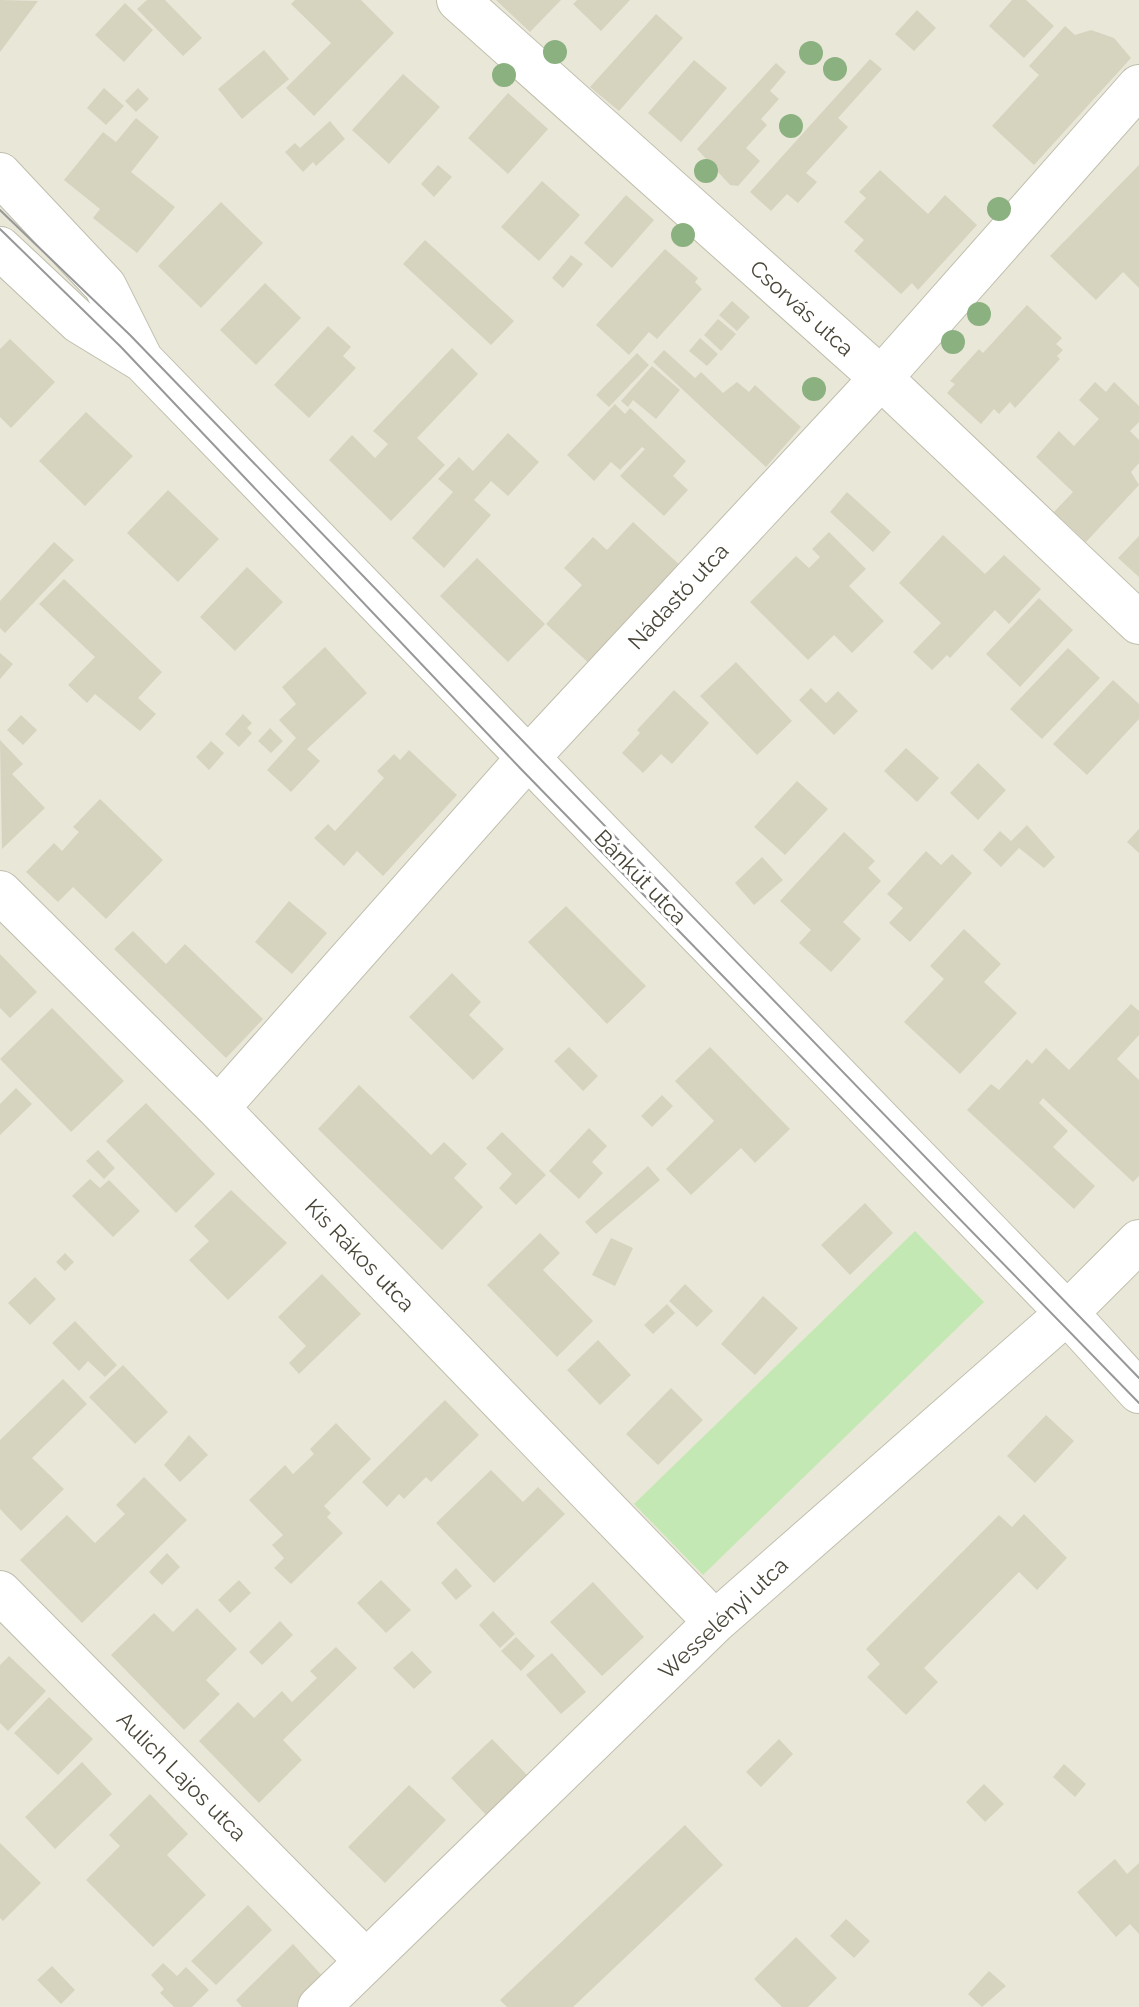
<svg xmlns="http://www.w3.org/2000/svg" width="1139" height="2007" viewBox="0 0 1139 2007" font-family="Raleway,sans-serif">
  <rect width="100%" height="100%" fill="#f5f4ea"/>
  <!-- residential -->
  <path fill="#e9e7d8" d="M0,0H1139V2007H0Z"/>
  <!-- green -->
  <path fill="#c4e8b3" d="M915,1231L984,1302L703,1575L634,1504Z"/>
  <!-- building -->
  <path fill="#d6d3bf" d="M0,0L38,1L0,52Z
    M147,0H165L202,38L183,56L137,9Z
    M295,0H361L394,33L314,116L286,88L331,43L291,4Z
    M496,0H561L530,32Z
    M577,0H630L601,31L573,4Z
    M1012,0H1026L1054,26L1024,58L989,26Z
    M125,3L153,30L124,62L95,35Z
    M917,10L936,28L914,51L895,34Z
    M656,14L683,38L619,111L590,87Z
    M1065,26L1075,35L1091,30L1114,38L1131,58L1034,165L992,126L1039,75L1029,66Z
    M264,50L289,79L242,119L218,89Z
    M870,59L882,69L838,118L848,127L806,173L817,182L798,203L787,194L771,211L750,192Z
    M694,60L727,88L681,142L648,113Z
    M776,63L786,72L770,91L779,99L761,119L767,125L746,148L760,161L738,186L730,185L697,149Z
    M403,74L440,107L389,164L352,130Z
    M104,88L124,106L106,125L87,108Z
    M138,88L149,99L136,112L125,101Z
    M508,93L548,129L508,174L468,138Z
    M136,118L159,137L131,172L175,207L137,253L93,218L100,209L64,180L103,132L116,142Z
    M330,121L345,139L316,166L313,162L303,172L285,152L295,143L300,148Z
    M438,165L452,177L434,197L421,184Z
    M1139,165V288L1123,272L1096,300L1050,256Z
    M880,170L928,214L945,195L977,225L918,290L912,283L901,294L854,251L864,240L844,222L866,198L859,192Z
    M542,181L580,215L539,261L501,227Z
    M626,195L654,220L612,268L584,243Z
    M221,202L263,243L201,308L158,266Z
    M425,240L514,321L491,345L403,264Z
    M665,249L698,278L695,282L702,289L657,339L649,332L629,355L596,325Z
    M571,255L583,264L563,288L552,278Z
    M265,283L301,318L256,365L220,330Z
    M732,301L750,317L737,331L719,315Z
    M1027,305L1062,338L1056,344L1063,350L1057,356L1060,359L1015,408L1010,402L999,414L994,409L981,424L947,393L955,384L950,381L979,349L983,353Z
    M718,319L736,334L721,351L704,335Z
    M328,326L351,347L343,356L356,368L309,418L274,385Z
    M700,338L718,354L707,366L689,351Z
    M10,339L55,382L11,428L0,417V349Z
    M452,348L478,374L417,438L445,465L391,521L329,460L352,435L375,458L388,444L373,431Z
    M664,350L695,378L701,372L723,393L737,382L749,392L755,385L801,427L766,467L653,362Z
    M637,353L649,365L609,407L596,395Z
    M652,366L680,390L656,419L633,400L628,407L621,401Z
    M1095,382L1106,392L1114,382L1139,406V422L1130,431L1139,440V463L1131,472L1139,485L1086,542L1054,512L1073,492L1036,457L1059,431L1074,446L1099,419L1079,400Z
    M615,404L625,414L630,408L686,461L673,476L688,490L664,516L620,476L645,449L642,447L620,470L611,462L594,481L567,455Z
    M86,412L133,456L85,506L39,461Z
    M508,433L539,462L508,496L491,481L474,500L491,515L444,568L412,538L453,492L438,479L459,457L473,471Z
    M168,490L219,539L178,582L127,533Z
    M847,492L891,532L873,552L830,512Z
    M633,522L682,567L592,666L546,624L582,585L564,568L593,537L607,550Z
    M829,532L866,569L849,586L884,621L852,653L834,635L808,660L750,602L796,556L809,568L820,557L812,549Z
    M943,535L985,574L1004,555L1041,589L1009,624L995,610L950,658L947,655L932,670L913,652L941,623L899,583Z
    M1139,536V577L1118,558Z
    M54,542L74,560L5,633L0,628V601Z
    M477,558L545,624L508,662L440,596Z
    M247,567L283,602L235,651L200,617Z
    M64,579L162,672L138,698L156,714L140,731L95,694L87,703L68,685L95,657L39,604Z
    M1039,598L1073,630L1020,687L986,654Z
    M325,647L367,693L307,749L320,761L291,792L267,770L296,738L279,720L296,704L282,687Z
    M1068,648L1100,678L1042,739L1010,709Z
    M0,653L13,664L0,679Z
    M736,662L792,721L757,755L700,696Z
    M1113,680L1139,704V719L1087,775L1053,744Z
    M811,688L826,703L838,691L858,711L834,735L799,700Z
    M674,690L709,723L672,764L661,754L643,773L622,753L640,733L637,730Z
    M243,714L252,723L247,728L252,733L239,747L225,734Z
    M21,715L37,730L23,745L7,730Z
    M270,728L283,741L271,753L258,741Z
    M0,740L23,764L12,774L45,808L2,849Z
    M211,741L224,753L209,770L196,757Z
    M906,748L939,778L917,802L884,771Z
    M409,750L457,795L383,876L357,851L344,866L314,838L328,824L335,831L384,778L377,771L394,754L400,760Z
    M978,763L1006,790L978,820L950,793Z
    M797,781L828,809L785,855L754,827Z
    M100,799L163,860L106,919L73,887L58,902L26,872L54,843L62,851L79,832L73,827Z
    M1027,825L1055,857L1044,868L1019,848L1001,867L983,850L1000,831L1011,841Z
    M1139,829V853L1127,842Z
    M844,832L875,861L868,868L881,881L843,922L861,939L831,972L799,943L811,930L780,901Z
    M926,851L941,865L952,854L972,873L910,942L889,923L903,908L887,894Z
    M762,857L783,880L754,905L735,883Z
    M289,901L327,933L292,974L255,942Z
    M566,906L646,986L607,1024L528,942Z
    M964,929L1001,964L984,982L1017,1013L960,1074L904,1022L944,979L930,966Z
    M133,931L166,964L185,944L263,1019L226,1058L114,949Z
    M0,954L37,992L10,1018L0,1008Z
    M452,973L481,1002L469,1015L504,1049L473,1080L409,1017Z
    M1131,1004L1139,1011V1035L1117,1059L1139,1080V1176L1133,1182L1043,1098L1039,1103L1068,1131L1053,1147L1095,1186L1074,1209L967,1110L991,1084L999,1090L1027,1059L1032,1064L1046,1048L1069,1070Z
    M52,1008L124,1081L71,1132L0,1059Z
    M569,1047L598,1076L583,1091L554,1061Z
    M710,1047L790,1129L755,1163L741,1148L691,1195L666,1169L714,1121L675,1081Z
    M359,1085L431,1155L444,1142L467,1164L454,1178L483,1207L442,1250L318,1129Z
    M16,1088L32,1104L0,1135V1104Z
    M662,1095L673,1106L652,1127L641,1116Z
    M146,1103L215,1174L176,1213L106,1141Z
    M589,1128L607,1146L592,1162L603,1173L579,1199L549,1171Z
    M502,1132L546,1175L516,1205L499,1188L512,1174L486,1148Z
    M98,1150L115,1168L104,1179L86,1161Z
    M648,1166L660,1180L596,1234L585,1222Z
    M90,1179L100,1188L109,1180L140,1211L113,1237L72,1196Z
    M231,1190L287,1243L228,1300L189,1260L209,1241L194,1226Z
    M865,1203L893,1233L850,1275L821,1245Z
    M540,1233L560,1253L543,1270L593,1321L557,1357L487,1285Z
    M611,1238L633,1248L615,1286L592,1275Z
    M65,1253L74,1262L65,1271L56,1262Z
    M322,1274L361,1314L299,1374L289,1363L306,1346L278,1317Z
    M35,1277L56,1299L30,1325L8,1303Z
    M685,1284L713,1311L697,1327L669,1301Z
    M763,1296L798,1328L755,1375L721,1344Z
    M667,1304L675,1313L653,1334L644,1325Z
    M75,1321L117,1365L105,1377L88,1361L79,1371L52,1343Z
    M598,1340L631,1375L600,1405L567,1370Z
    M123,1365L168,1412L135,1444L89,1397Z
    M63,1379L87,1404L32,1458L64,1489L21,1531L0,1509V1440Z
    M671,1388L703,1420L658,1465L626,1434Z
    M445,1400L479,1435L431,1482L426,1477L404,1499L399,1494L387,1507L362,1482Z
    M1046,1415L1074,1441L1035,1483L1007,1456Z
    M336,1423L371,1459L324,1506L331,1513L327,1517L343,1533L291,1584L274,1568L284,1558L272,1545L283,1535L249,1500L285,1465L293,1474L314,1454L310,1449Z
    M189,1435L208,1455L180,1482L164,1465Z
    M491,1470L523,1502L538,1487L565,1514L494,1583L436,1523Z
    M144,1477L187,1520L82,1623L20,1560L67,1515L95,1543L125,1514L116,1505Z
    M1024,1514L1067,1558L1037,1590L1019,1572L924,1668L938,1682L906,1715L867,1677L880,1664L866,1649L999,1515L1012,1527Z
    M167,1553L180,1567L162,1585L149,1572Z
    M456,1568L472,1586L456,1600L441,1583Z
    M239,1580L251,1593L230,1613L218,1600Z
    M381,1580L411,1610L386,1633L357,1603Z
    M593,1582L644,1637L602,1676L550,1622Z
    M197,1608L237,1649L206,1680L220,1694L184,1730L111,1655L154,1613L173,1632Z
    M493,1611L515,1634L500,1648L479,1625Z
    M280,1621L293,1635L262,1665L249,1652Z
    M516,1637L535,1656L521,1671L501,1651Z
    M336,1647L357,1668L283,1740L302,1760L259,1803L199,1741L238,1702L254,1718L282,1691L292,1702L317,1678L310,1671Z
    M412,1651L432,1672L414,1689L393,1668Z
    M552,1653L586,1692L561,1714L526,1675Z
    M9,1656L46,1691L8,1731L0,1723V1665Z
    M49,1697L93,1739L58,1775L14,1733Z
    M492,1739L529,1777L488,1817L451,1778Z
    M779,1739L793,1754L761,1787L746,1772Z
    M82,1762L112,1794L55,1849L25,1817Z
    M1064,1764L1086,1784L1075,1797L1053,1777Z
    M984,1784L1004,1804L985,1822L966,1802Z
    M409,1785L446,1820L385,1883L348,1847Z
    M150,1794L188,1834L167,1855L206,1895L153,1947L86,1880L120,1846L109,1835Z
    M685,1825L723,1865L573,2007H507L500,2000Z
    M0,1843L41,1883L3,1921L0,1918Z
    M1115,1859L1127,1874L1139,1863V1934L1130,1924L1116,1937L1077,1892Z
    M248,1905L272,1930L216,1985L191,1961Z
    M846,1919L870,1941L854,1958L830,1936Z
    M796,1937L837,1978L808,2007H782L754,1979Z
    M293,1944L326,1980L298,2007H242L236,2000Z
    M163,1963L177,1976L186,1967L209,1990L192,2007H174L160,1993L164,1989L151,1975Z
    M52,1966L75,1990L61,2004L37,1980Z
    M989,1971L1006,1986L982,2007L968,1994Z"/>
  <g fill="none" stroke-linecap="round" stroke-linejoin="round">
    <defs>
      <path id="minor" d="M458,0L881,378L1139,623
        M0,174L105,286L142,360
        M0,248L79,322L143,361L1067,1313L1139,1392
        M0,892L218,1108L715,1622
        M218,1108L526,760L881,378L1139,86
        M0,1592L365,1960
        M319,2007L715,1622L1067,1313L1139,1241"/>
    </defs>
    <!-- minor casing -->
    <use href="#minor" stroke="#c0beac" stroke-width="44"/>
    <!-- minor -->
    <use href="#minor" stroke="#fff" stroke-width="42"/>
    <!-- tram -->
    <path stroke="#989898" stroke-width="2" d="M0,210L130,335L1139,1378
      M0,229L121,347L520,768L1139,1403"/>
  </g>
  <!-- trees -->
  <g fill="#8cb181">
    <circle cx="555" cy="52" r="12"/>
    <circle cx="811" cy="53" r="12"/>
    <circle cx="835" cy="69" r="12"/>
    <circle cx="504" cy="75" r="12"/>
    <circle cx="791" cy="126" r="12"/>
    <circle cx="706" cy="171" r="12"/>
    <circle cx="999" cy="209" r="12"/>
    <circle cx="683" cy="235" r="12"/>
    <circle cx="979" cy="314" r="12"/>
    <circle cx="953" cy="342" r="12"/>
    <circle cx="814" cy="389" r="12"/>
  </g>
  <g text-anchor="middle" dominant-baseline="central" stroke-width="6" stroke-linejoin="round" paint-order="stroke">
    <!-- street labels -->
    <g font-size="22" fill="#494638" stroke="#fff">
      <text transform="translate(802 308) rotate(42)">Csorvás utca</text>
      <text transform="translate(678 596) rotate(-47)">Nádastó utca</text>
      <text transform="translate(641 877) rotate(46)">Bánkút utca</text>
      <text transform="translate(360 1255) rotate(46)">Kis Rákos utca</text>
      <text transform="translate(723 1618) rotate(-43)">Wesselényi utca</text>
      <text transform="translate(182 1776) rotate(45)">Aulich Lajos utca</text>
    </g>
  </g>
</svg>
